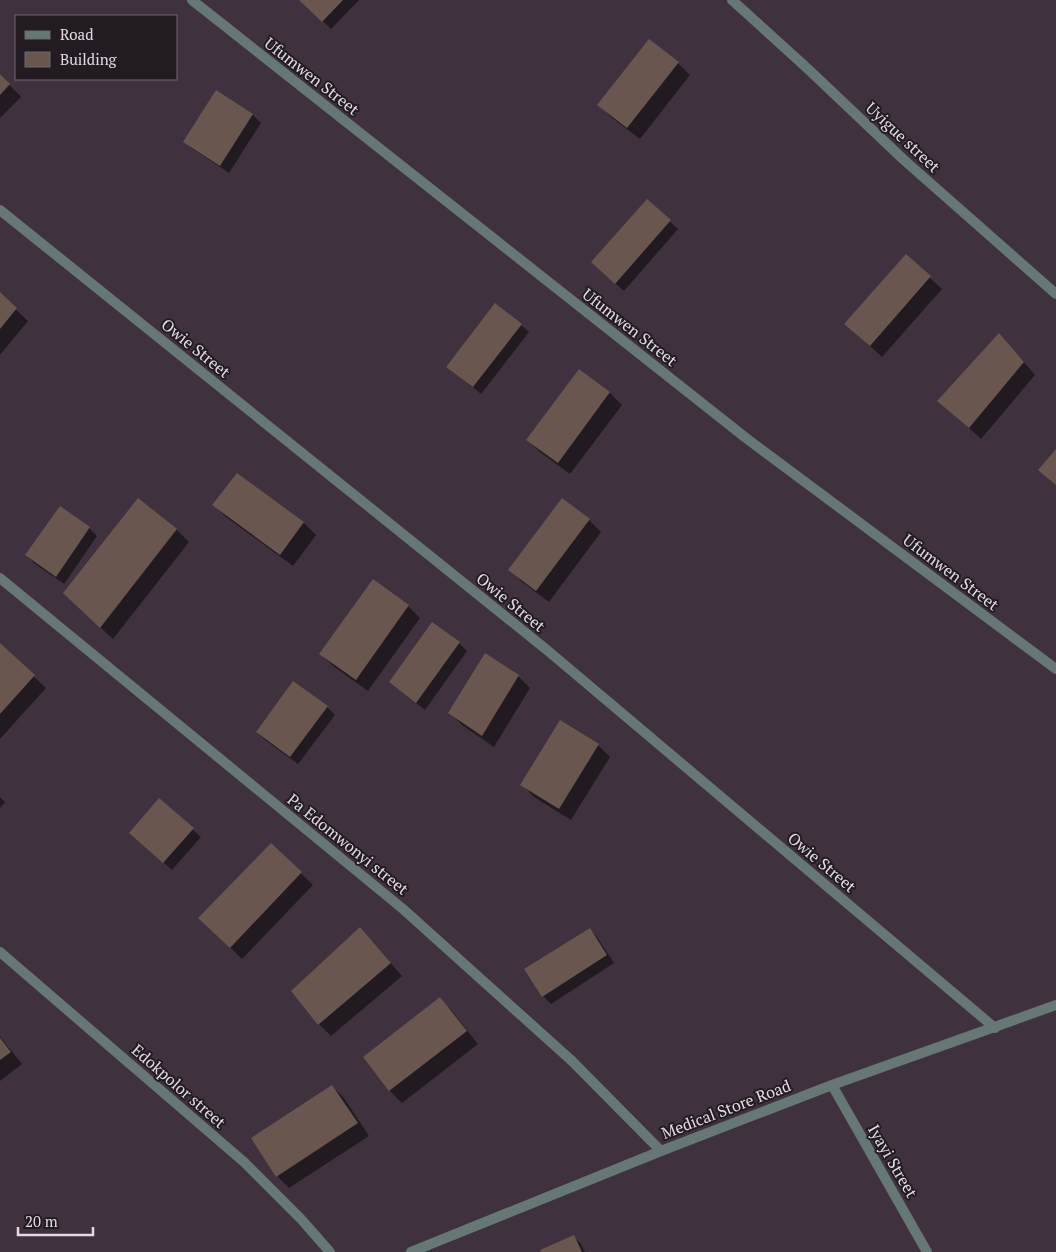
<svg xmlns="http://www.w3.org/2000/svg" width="1056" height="1252" viewBox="0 0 1056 1252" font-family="'PT Serif',serif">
  <rect width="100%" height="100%" fill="#3f323e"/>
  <!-- shadow -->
  <path fill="#0007" d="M301,0H359L331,29Z
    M650,41L678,63L690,75L640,139L611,117L599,105Z
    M0,75L21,97L0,118Z
    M217,92L253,115L261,123L229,173L193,149L185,141Z
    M647,200L678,229L624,291L600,270Z
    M906,256L942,289L882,357L846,324Z
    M0,294L28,321L0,355Z
    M521,325L529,332L481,394L448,367Z
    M1011,347L1035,375L981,439L939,401Z
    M580,370L610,393L622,405L570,474L540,452L528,440Z
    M237,474L304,523L316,535L293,566L226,517L214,505Z
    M138,500L177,530L189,542L113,639L76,605Z
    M60,508L89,528L97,536L64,584L34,563L26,555Z
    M589,520L601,532L549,602L522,582L510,570Z
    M408,606L420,618L368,691L333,666L321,654Z
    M459,643L467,651L425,710L390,682Z
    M0,645L46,688L0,739Z
    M518,676L530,688L494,747L462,725L450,713Z
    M327,707L335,715L298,764L265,740L257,732Z
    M598,745L610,757L571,820L534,797L522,784Z
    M0,797L5,802L0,808Z
    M159,800L201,837L172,870L130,833Z
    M271,844L313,885L242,959L212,930Z
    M589,929L597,937L614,963L551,1004L543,996Z
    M372,941L402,976L331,1036L319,1024L292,991Z
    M440,999L452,1011L478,1044L402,1103L390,1091L364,1057Z
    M0,1037L22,1064L0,1081Z
    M332,1086L344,1098L369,1136L289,1188L277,1176Z
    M573,1236L581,1244L585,1252H543Z"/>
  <!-- building -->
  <path fill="#69564f" d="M299,0H343L322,22Z
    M649,39L679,62L627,128L597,105Z
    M0,74L10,84L0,95Z
    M216,90L253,114L220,166L183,142Z
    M647,199L671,220L615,284L591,262Z
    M906,254L931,276L870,346L844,324Z
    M0,292L17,308L0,329Z
    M495,303L522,324L473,387L446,367Z
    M999,333L1024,362L969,428L937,401Z
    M579,369L610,392L558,463L526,440Z
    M1056,449V485L1038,470Z
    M237,473L304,522L280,555L212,505Z
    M138,498L177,529L100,628L63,593Z
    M562,498L590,519L536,591L508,570Z
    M60,506L90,527L56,577L25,555Z
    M373,579L409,605L356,680L319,654Z
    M432,622L460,642L416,703L389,682Z
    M0,643L35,675L0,714Z
    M485,653L519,675L482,736L448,713Z
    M293,681L328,706L290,757L256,732Z
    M560,720L599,744L559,809L520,785Z
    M159,798L194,828L163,863L129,833Z
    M271,843L302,872L230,948L198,918Z
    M360,927L391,963L318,1025L291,991Z
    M590,928L607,955L542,997L524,969Z
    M440,997L467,1031L389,1091L363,1057Z
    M0,1038L11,1052L0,1060Z
    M332,1085L358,1123L276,1177L251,1138Z
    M574,1235L582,1252H541L540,1250Z"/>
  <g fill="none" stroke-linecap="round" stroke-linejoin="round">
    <!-- minor -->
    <path stroke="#657875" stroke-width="10" d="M192,0L746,438L1056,669
      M732,0L808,69L904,160L1056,294
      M0,210L547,650L995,1028
      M0,578L403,909L572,1061L661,1151
      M0,952L244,1162L301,1219L330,1252
      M832,1085L927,1252"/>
    <!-- tertiary -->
    <path stroke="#657875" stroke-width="10" d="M411,1252L661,1151L832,1085L1056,1005"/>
  </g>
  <g text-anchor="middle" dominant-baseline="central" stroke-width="4" stroke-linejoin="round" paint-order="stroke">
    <!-- street labels -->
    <g font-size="16" fill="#e3dae2" stroke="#221c22">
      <text transform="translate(312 76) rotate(38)">Ufumwen Street</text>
      <text transform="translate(903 137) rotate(43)">Uyigue street</text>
      <text transform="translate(630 327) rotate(38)">Ufumwen Street</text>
      <text transform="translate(196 348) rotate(39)">Owie Street</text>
      <text transform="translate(951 572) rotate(37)">Ufumwen Street</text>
      <text transform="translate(511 602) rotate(39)">Owie Street</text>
      <text transform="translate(348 844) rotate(39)">Pa Edomwonyi street</text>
      <text transform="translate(822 862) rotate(40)">Owie Street</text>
      <text transform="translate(179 1086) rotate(41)">Edokpolor street</text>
      <text transform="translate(726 1109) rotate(-21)">Medical Store Road</text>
      <text transform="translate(893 1161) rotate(60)">Iyayi Street</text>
    </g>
  </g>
  <!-- legend -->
  <rect x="15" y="15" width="162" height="65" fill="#221c22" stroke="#6f686f"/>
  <rect x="25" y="31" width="25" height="8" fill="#657875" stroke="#6f686f"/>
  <text x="60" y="40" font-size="15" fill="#e3dae2">Road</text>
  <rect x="25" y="52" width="25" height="15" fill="#69564f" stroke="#6f686f"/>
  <text x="60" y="65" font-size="15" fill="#e3dae2">Building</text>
  <!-- scale -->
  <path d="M18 1227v8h75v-8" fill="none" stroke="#e3dae2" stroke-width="2.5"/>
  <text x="25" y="1227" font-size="15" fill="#e3dae2" stroke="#221c22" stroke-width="4" paint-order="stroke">20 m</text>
</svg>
